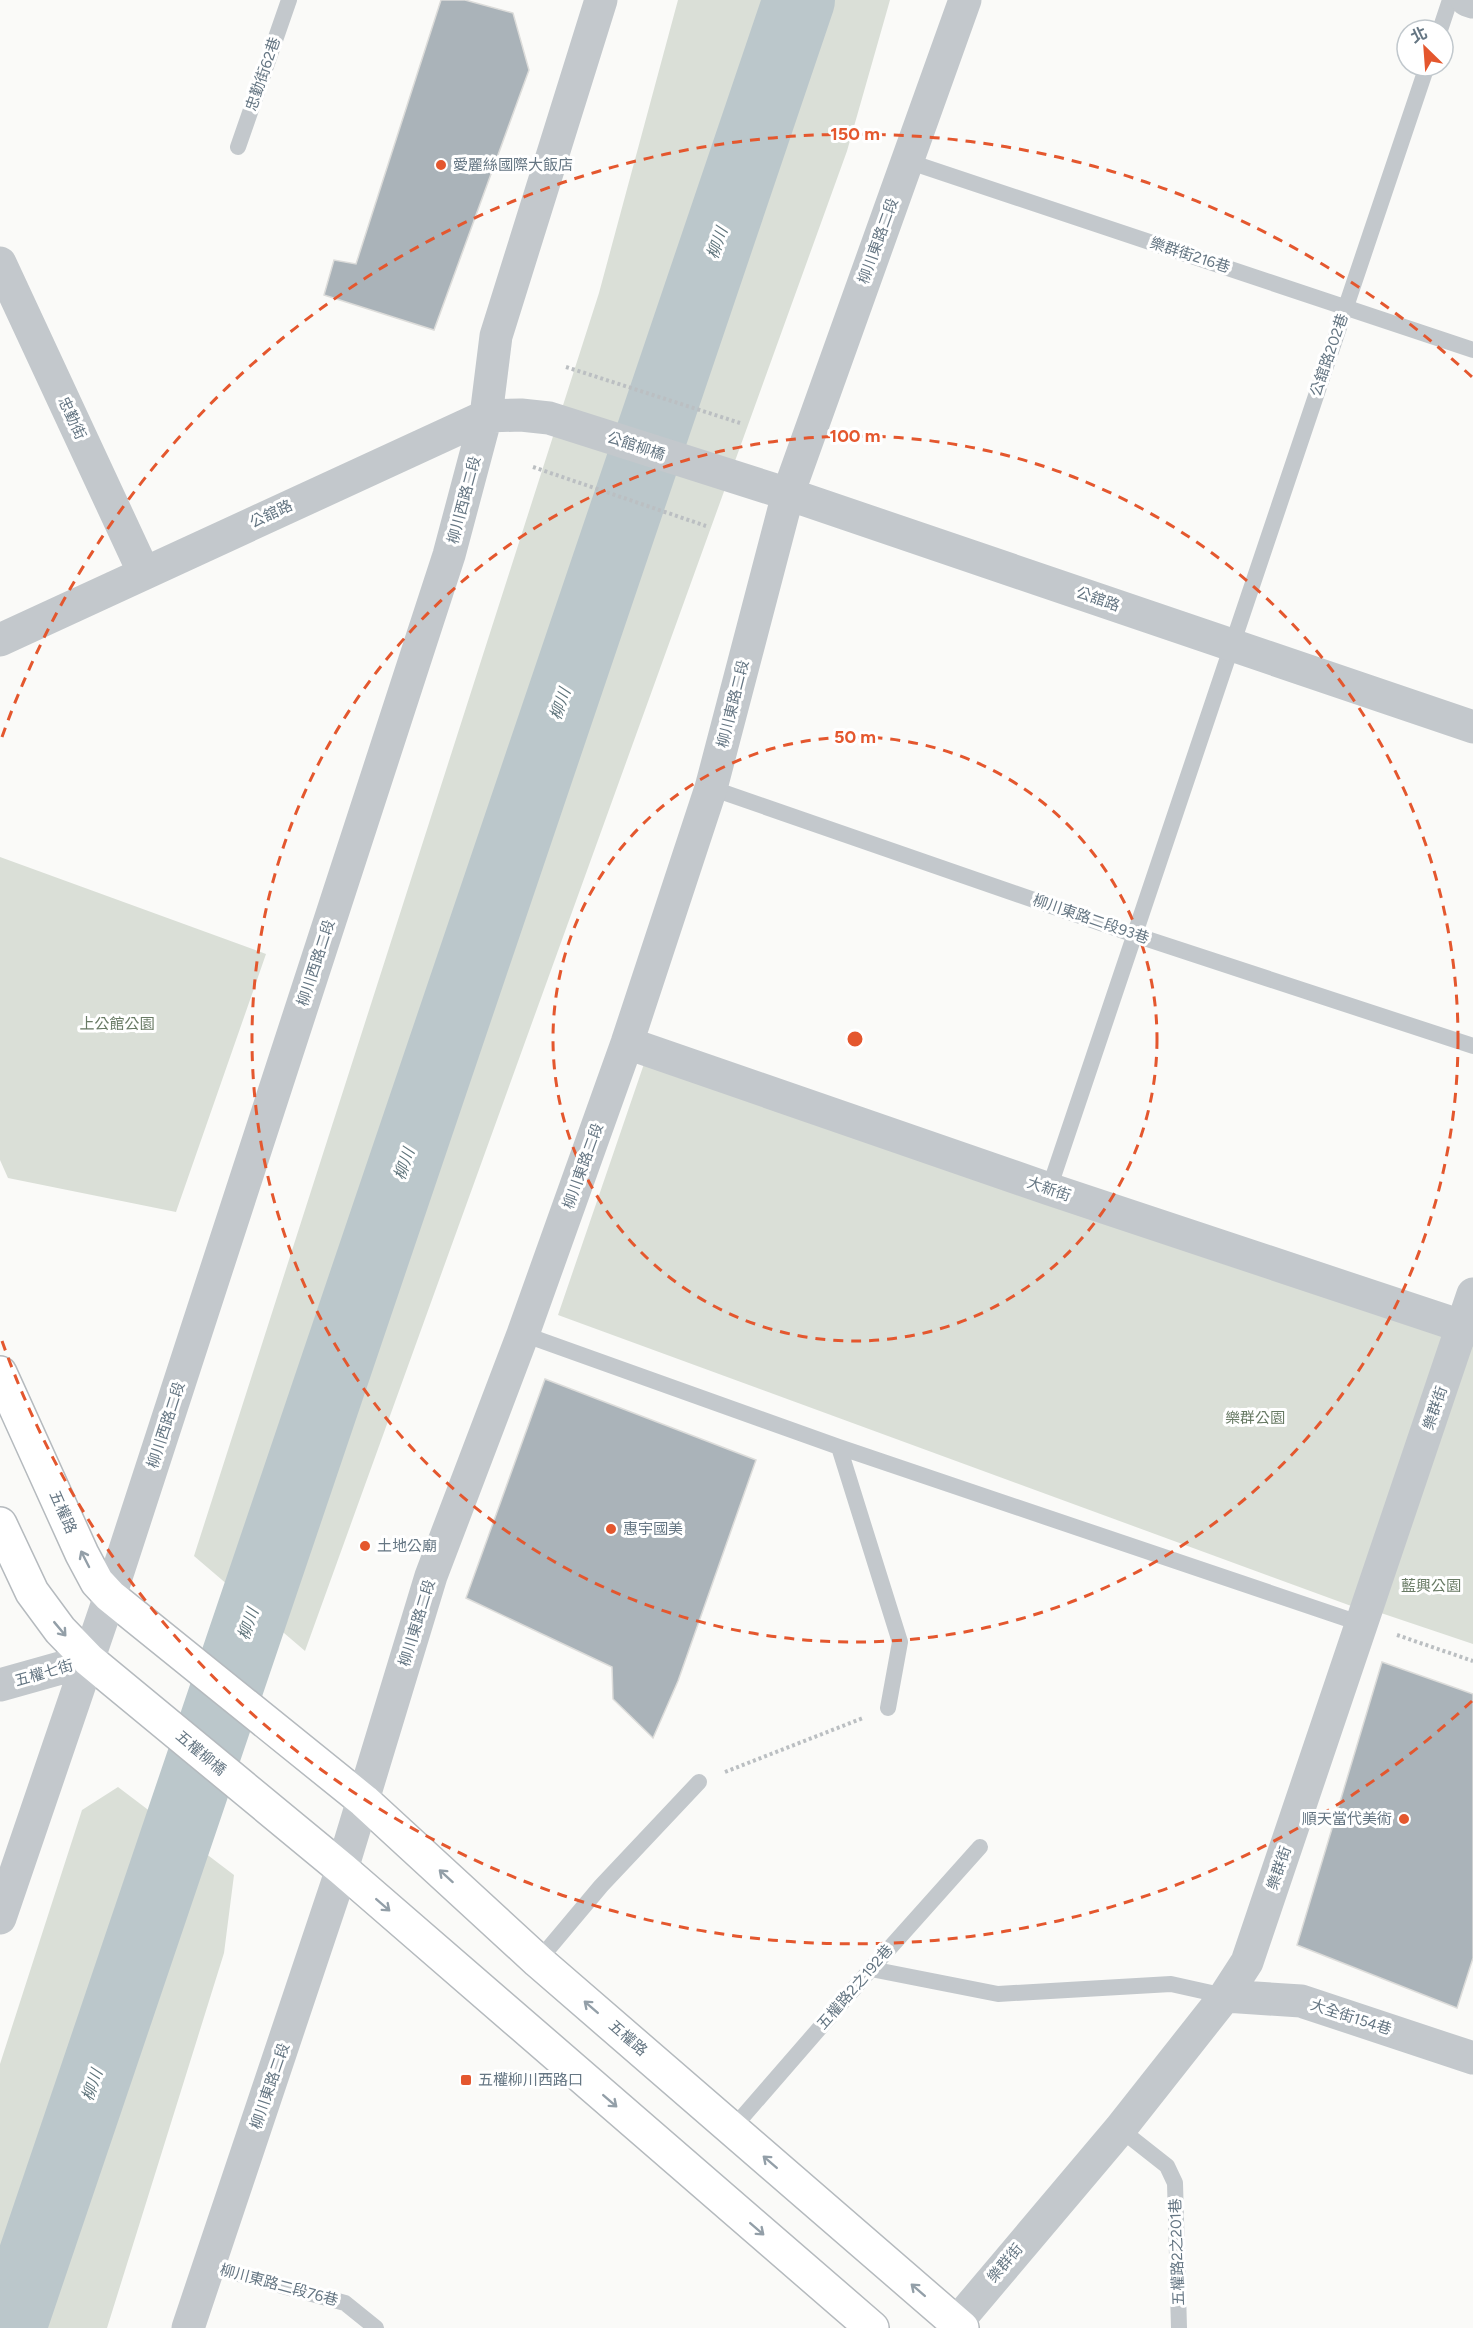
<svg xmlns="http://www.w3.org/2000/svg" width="1473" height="2328" viewBox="0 0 1473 2328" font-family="Figtree,'Noto Sans TC',sans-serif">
  <rect width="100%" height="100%" fill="#fafaf8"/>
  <!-- green -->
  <path fill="#dadfd7" d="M678,0H890L847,151L305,1651L194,1556L599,293Z
    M0,857L266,954L176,1212L8,1178L0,1160Z
    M646,1058L1448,1332L1354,1607L558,1315Z
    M1473,1343V1644L1378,1612Z
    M118,1787L234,1875L224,1953L107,2328H0V2064L82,1810Z"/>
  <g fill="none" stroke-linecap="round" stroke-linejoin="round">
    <!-- river -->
    <path stroke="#bbc7cb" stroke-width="72" d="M10,2328L799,0"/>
  </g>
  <!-- building -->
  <path fill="#aab3b9" stroke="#dcdcda" stroke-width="1.5" d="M441,0H465L513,13L529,70L434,330L324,295L334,260L356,264Z
    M545,1379L756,1460L678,1681L653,1738L613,1699L612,1667L466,1598Z
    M1382,1662L1473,1694V1958L1457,2008L1297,1945Z"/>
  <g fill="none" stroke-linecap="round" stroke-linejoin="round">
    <defs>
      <path id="primary" d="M0,1373L82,1554L97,1582L110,1596L364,1801L538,1961L962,2328
        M0,1524L32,1592L60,1630L89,1660L342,1869L872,2328"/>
    </defs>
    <!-- primary casing -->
    <use href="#primary" stroke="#b5babe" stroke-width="36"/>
    <!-- path -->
    <path stroke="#bbbfc2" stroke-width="4" stroke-dasharray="3 3" stroke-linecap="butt" d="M566,367L740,423
      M533,467L706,526
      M1397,1635L1473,1661
      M725,1772L863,1718"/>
    <!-- service -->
    <path stroke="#c3c8cc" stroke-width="16" d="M1440,30L1450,0
      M238,147L289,0
      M907,161L1473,350
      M711,788L1135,935L1473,1046
      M1049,1189L1427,66
      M523,1334L839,1447L1362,1624
      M839,1447L900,1642L888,1708
      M538,1961L601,1886L699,1782
      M871,1969L998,1994L1171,1984L1225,1996
      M732,2129L871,1969L980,1847
      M1120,2129L1167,2166L1175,2183L1179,2328
      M209,2266L345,2303L376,2328"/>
    <!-- minor -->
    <path stroke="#c3c8cc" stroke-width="33" d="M1467,0L1473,2
      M0,263L144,573
      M0,640L486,416L521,415L549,418L788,494L1473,727
      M627,1043L1049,1189L1473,1330
      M0,1685L89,1660
      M0,1918L110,1596L449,555L486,416L496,336L601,0
      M1225,1996L1301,2001L1473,2058
      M188,2328L342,1869L431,1576L523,1334L627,1043L711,788L788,494L965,0
      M952,2328L1120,2129L1225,1996L1247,1962L1473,1294"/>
    <!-- primary -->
    <use href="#primary" stroke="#fff" stroke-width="33"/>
  </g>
  <!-- one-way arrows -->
  <defs><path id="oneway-shaft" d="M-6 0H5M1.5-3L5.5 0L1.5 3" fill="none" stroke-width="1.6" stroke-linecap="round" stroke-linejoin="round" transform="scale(1.5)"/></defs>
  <g stroke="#939fa8">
    <use href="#oneway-shaft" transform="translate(85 1559) rotate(-117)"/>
    <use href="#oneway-shaft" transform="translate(60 1629) rotate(50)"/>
    <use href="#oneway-shaft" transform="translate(446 1876) rotate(-138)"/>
    <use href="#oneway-shaft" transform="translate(383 1905) rotate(41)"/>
    <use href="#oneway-shaft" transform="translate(591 2007) rotate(-139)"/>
    <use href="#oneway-shaft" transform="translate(610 2101) rotate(41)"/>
    <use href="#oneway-shaft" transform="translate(770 2162) rotate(-139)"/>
    <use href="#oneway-shaft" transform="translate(757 2229) rotate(41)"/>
    <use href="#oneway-shaft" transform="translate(918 2290) rotate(-139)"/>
  </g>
  <!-- distance rings -->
  <g fill="none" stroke="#e4572e" stroke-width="3" stroke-dasharray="10 8">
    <circle cx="855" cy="1039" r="302"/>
    <circle cx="855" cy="1039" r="603"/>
    <path d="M1472 1701A905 905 0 0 1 2 1341M2 737A905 905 0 0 1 1472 377"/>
  </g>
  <!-- markers -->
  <g fill="#e4572e" stroke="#fff" stroke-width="2">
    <circle cx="441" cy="165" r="6"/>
    <circle cx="611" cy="1529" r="6"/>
    <circle cx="365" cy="1546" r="6"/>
    <circle cx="1404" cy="1819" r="6"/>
    <rect x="460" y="2074" width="12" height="12" rx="3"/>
  </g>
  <g text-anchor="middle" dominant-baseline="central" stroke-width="6" stroke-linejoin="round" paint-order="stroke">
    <!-- street labels -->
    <g font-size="15" fill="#657683" stroke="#fff">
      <text transform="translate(263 74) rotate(-71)">忠勤街62巷</text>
      <text transform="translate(878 241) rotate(-70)">柳川東路二段</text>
      <text transform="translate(1190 255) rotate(18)">樂群街216巷</text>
      <text transform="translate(1329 355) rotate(-71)">公舘路202巷</text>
      <text transform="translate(72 418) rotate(65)">忠勤街</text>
      <text transform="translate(636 446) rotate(18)">公館柳橋</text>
      <text transform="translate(464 500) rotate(-75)">柳川西路二段</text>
      <text transform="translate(271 514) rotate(-25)">公舘路</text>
      <text transform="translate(1098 599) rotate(19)">公舘路</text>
      <text transform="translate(733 704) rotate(-76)">柳川東路二段</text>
      <text transform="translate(1091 919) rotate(19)">柳川東路二段93巷</text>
      <text transform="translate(316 963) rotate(-72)">柳川西路二段</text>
      <text transform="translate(583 1166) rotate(-70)">柳川東路二段</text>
      <text transform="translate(1049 1189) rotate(19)">大新街</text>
      <text transform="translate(1435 1408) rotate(-71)">樂群街</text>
      <text transform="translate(166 1425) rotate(-72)">柳川西路二段</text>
      <text transform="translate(63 1512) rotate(66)">五權路</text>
      <text transform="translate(417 1623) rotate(-73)">柳川東路二段</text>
      <text transform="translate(44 1673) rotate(-16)">五權七街</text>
      <text transform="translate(201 1753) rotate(40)">五權柳橋</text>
      <text transform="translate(1279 1868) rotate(-71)">樂群街</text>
      <text transform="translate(855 1987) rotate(-49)">五權路2之192巷</text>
      <text transform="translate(1351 2017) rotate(18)">大全街154巷</text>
      <text transform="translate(628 2038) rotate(41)">五權路</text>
      <text transform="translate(270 2086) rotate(-71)">柳川東路二段</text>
      <text transform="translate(1177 2252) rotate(-92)">五權路2之201巷</text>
      <text transform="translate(1005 2263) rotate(-50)">樂群街</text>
      <text transform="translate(279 2285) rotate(15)">柳川東路二段76巷</text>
    </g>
    <!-- poi labels -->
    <g font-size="15" fill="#657683" stroke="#fff" text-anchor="start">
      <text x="453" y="165">愛麗絲國際大飯店</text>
      <text x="623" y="1529">惠宇國美</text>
      <text x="377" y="1546">土地公廟</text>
      <text x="1392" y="1819" text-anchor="end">順天當代美術</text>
      <text x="478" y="2080">五權柳川西路口</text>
    </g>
    <!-- park labels -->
    <g font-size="15" fill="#687a64" stroke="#fff">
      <text x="117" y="1024">上公館公園</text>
      <text x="1255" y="1418">樂群公園</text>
      <text x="1431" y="1586">藍興公園</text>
    </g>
    <!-- water labels -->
    <g font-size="16" font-style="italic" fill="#60757c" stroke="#fff">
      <text transform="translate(717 243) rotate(-71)">柳川</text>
      <text transform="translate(560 704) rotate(-71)">柳川</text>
      <text transform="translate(404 1164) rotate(-71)">柳川</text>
      <text transform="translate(248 1624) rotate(-71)">柳川</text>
      <text transform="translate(92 2085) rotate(-71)">柳川</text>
    </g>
  </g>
  <circle cx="855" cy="1039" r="9" fill="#e4572e" stroke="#fff" stroke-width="3"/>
  <g font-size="18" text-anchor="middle" font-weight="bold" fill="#e4572e" stroke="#fff" stroke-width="6" stroke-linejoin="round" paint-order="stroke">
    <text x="855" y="140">150 m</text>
    <text x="855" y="442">100 m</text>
    <text x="855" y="743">50 m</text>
  </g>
  <!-- north arrow -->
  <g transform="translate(1425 48) rotate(335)"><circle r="28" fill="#ffffff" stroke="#c1c8cd" stroke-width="1.5"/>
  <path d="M0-4.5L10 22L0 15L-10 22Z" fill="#e4572e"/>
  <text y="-9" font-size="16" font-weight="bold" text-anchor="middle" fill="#657683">北</text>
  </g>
</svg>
